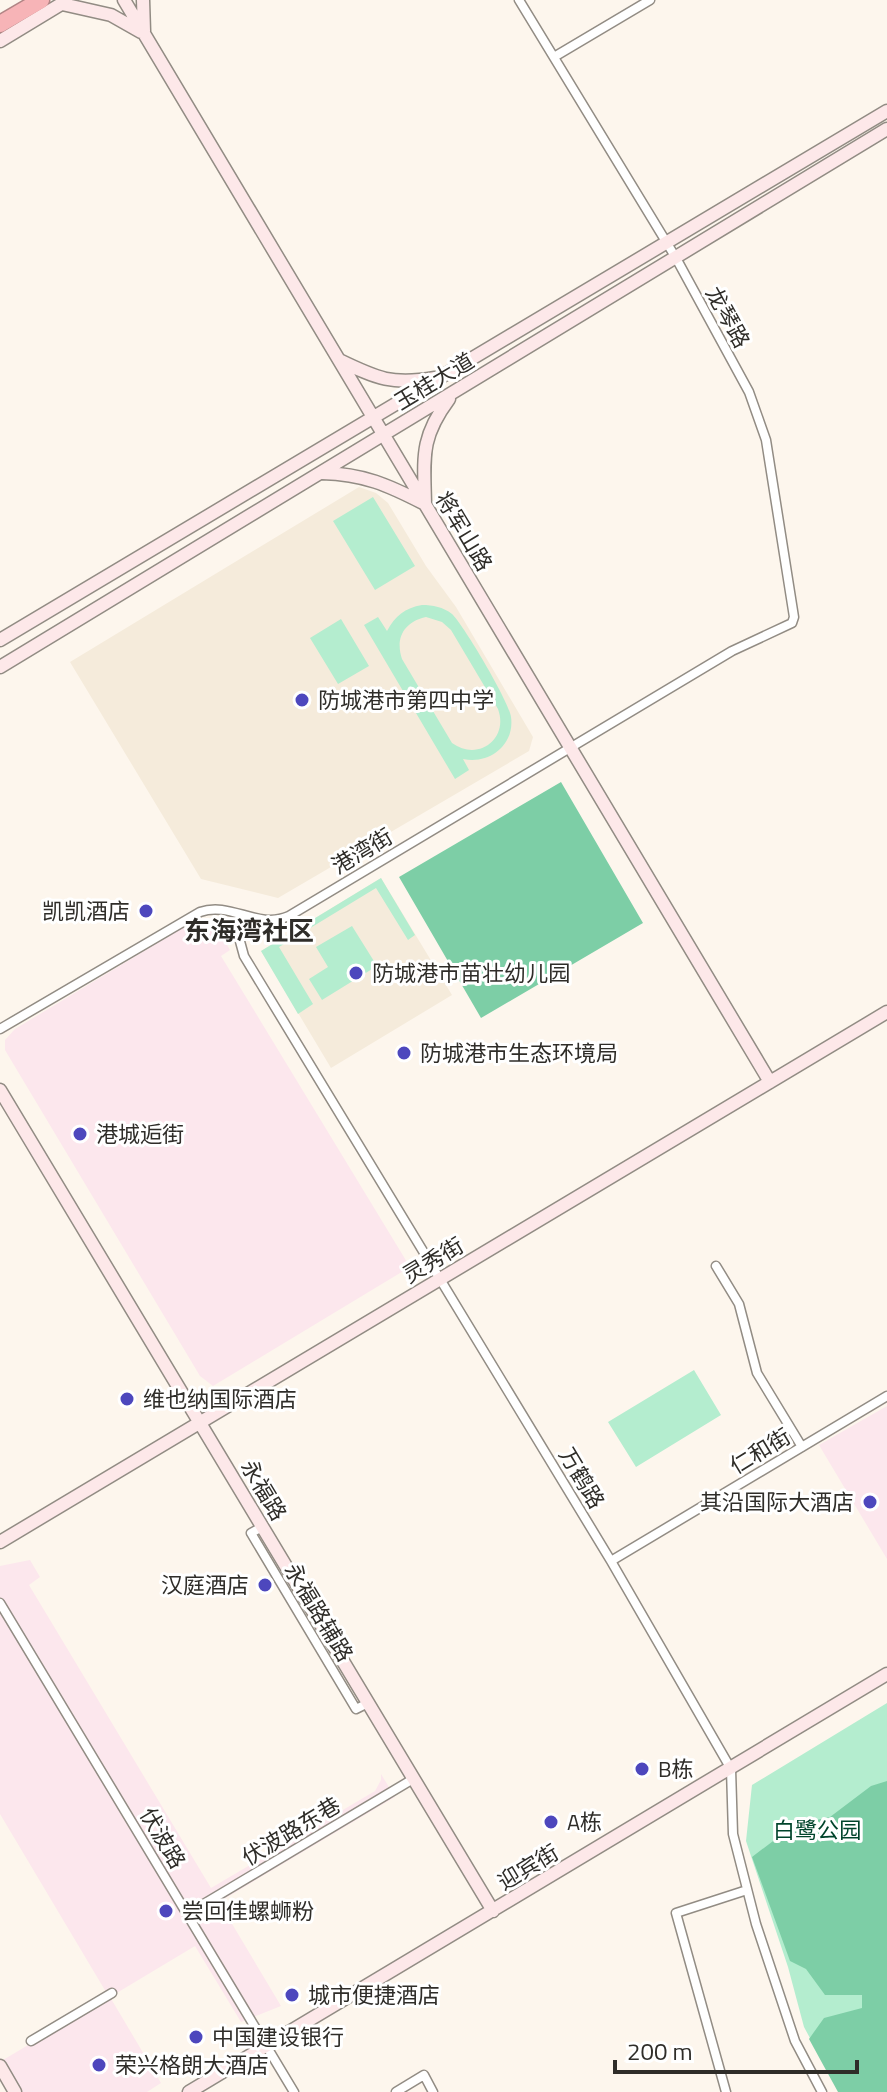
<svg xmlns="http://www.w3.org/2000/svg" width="887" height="2092" viewBox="0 0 887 2092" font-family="'Titillium Web','Noto Sans SC',sans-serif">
  <rect width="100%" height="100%" fill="#fdf6ed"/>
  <!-- commercial -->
  <path fill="#fce7ed" d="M199,923L209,924L218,929L230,950L221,956L410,1267L213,1386L200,1376L5,1050V1040L15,1029L184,927Z
    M887,1406V1559L819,1445Z
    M30,1560L40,1577L29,1585L211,1888L375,1791L381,1780V1774L395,1797L219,1902L281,2006L241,2022L195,1946L110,1997L161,2083L147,2092H22L3,2060L109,1997L0,1814V1566Z"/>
  <!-- built -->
  <path fill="#f5ebdb" d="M359,487L376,493L388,503L426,566L456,607L533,737L529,751L278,898L201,879L70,662Z
    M381,878L452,995L331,1068L261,951Z"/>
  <!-- green -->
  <path fill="#b4edcf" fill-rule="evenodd" d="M373,497L415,566L375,590L333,521Z
    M422,605C433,605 443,607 452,614C463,624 510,703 511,717C515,745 489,765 463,759L469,770L455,779L364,625L378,617L387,631C395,616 405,608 422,605ZM426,617L442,622L451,630L498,709C509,739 478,762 452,743L402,659C395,638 404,622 426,617Z
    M341,619L369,666L338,684L310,638Z
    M381,878L415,935L408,940L376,888L279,947L313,1004L298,1014L261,951Z
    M352,926L377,966L322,1000L309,979L328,967L316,947Z
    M694,1370L721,1415L636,1467L608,1422Z
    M887,1703V2092H839L804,2027L788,1967L746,1841L752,1785Z"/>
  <!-- forest -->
  <path fill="#7dcea6" d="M561,782L643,923L481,1018L399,877Z
    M887,1781V2092H838L809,2039L824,2018L862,2008V1995H825L806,1969L790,1961L752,1857L794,1825L830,1817L871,1786Z"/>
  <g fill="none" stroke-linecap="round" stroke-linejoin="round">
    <defs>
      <path id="street" d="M554,57L650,0
        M243,915L238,934L244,956L611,1561L731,1769L733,1834L756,1924L795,2041L822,2092
        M0,1029L200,912C231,901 257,930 289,916L732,651L792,623L794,617L766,440L749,392L676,258L519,0
        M716,1266L739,1304L757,1373L802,1447
        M262,1527L251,1533L356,1709L368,1703
        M611,1561L887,1396
        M0,1603L294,2092
        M187,1914L413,1779
        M31,2041L112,1993
        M396,2092L424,2075L433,2092
        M726,2092L676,1913L747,1890"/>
      <path id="secondary" d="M124,0L770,1082
        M143,0L144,31
        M62,4L111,15L141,32
        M0,41L66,1
        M339,360C378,379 392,385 435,378
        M322,473C364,474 388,485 425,504C424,457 420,438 449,399
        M0,640L887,111
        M0,667L887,129
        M0,1090L493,1911
        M0,1542L887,1012
        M0,2066L15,2092
        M189,2092L887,1674"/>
      <path id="highway" d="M0,24L41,0"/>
    </defs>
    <!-- street casing -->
    <use href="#street" stroke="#928c84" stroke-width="11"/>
    <!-- secondary casing -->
    <use href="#secondary" stroke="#928c84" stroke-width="15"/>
    <!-- highway casing -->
    <use href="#highway" stroke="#b18585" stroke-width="19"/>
    <!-- street -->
    <use href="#street" stroke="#fff" stroke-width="8"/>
    <!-- secondary -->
    <use href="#secondary" stroke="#fde8e9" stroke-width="12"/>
    <!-- highway -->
    <use href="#highway" stroke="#f7b4b7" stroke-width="16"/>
  </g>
  <!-- markers -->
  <g fill="#4d47bd" stroke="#fff" stroke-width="3">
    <circle cx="302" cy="700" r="8"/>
    <circle cx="146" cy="911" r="8"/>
    <circle cx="356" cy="973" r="8"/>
    <circle cx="404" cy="1053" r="8"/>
    <circle cx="80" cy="1134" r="8"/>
    <circle cx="127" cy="1399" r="8"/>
    <circle cx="870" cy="1502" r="8"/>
    <circle cx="265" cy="1585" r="8"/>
    <circle cx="642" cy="1769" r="8"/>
    <circle cx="551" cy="1822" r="8"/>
    <circle cx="166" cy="1911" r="8"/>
    <circle cx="292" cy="1995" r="8"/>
    <circle cx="196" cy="2037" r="8"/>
    <circle cx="99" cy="2065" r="8"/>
  </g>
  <g text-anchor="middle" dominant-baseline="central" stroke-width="6" stroke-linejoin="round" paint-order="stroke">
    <!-- street labels -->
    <g font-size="22" fill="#2f2d29" stroke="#fff">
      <text transform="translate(728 317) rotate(61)">龙琴路</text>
      <text transform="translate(434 381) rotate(-31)">玉桂大道</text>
      <text transform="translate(464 531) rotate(59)">将军山路</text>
      <text transform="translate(362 851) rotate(-31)">港湾街</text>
      <text transform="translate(433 1260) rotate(-31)">灵秀街</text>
      <text transform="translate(760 1451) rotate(-31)">仁和街</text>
      <text transform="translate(582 1478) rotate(59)">万鹤路</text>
      <text transform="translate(264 1490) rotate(59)">永福路</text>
      <text transform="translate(319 1612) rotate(59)">永福路辅路</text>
      <text transform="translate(291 1831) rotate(-31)">伏波路东巷</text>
      <text transform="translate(163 1838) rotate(59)">伏波路</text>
      <text transform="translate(528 1867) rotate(-31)">迎宾街</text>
    </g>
    <!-- poi labels -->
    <g font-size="22" fill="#2f2d29" stroke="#fff" text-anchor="start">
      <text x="318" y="700">防城港市第四中学</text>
      <text x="130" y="911" text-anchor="end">凯凯酒店</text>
      <text x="372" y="973">防城港市苗壮幼儿园</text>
      <text x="420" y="1053">防城港市生态环境局</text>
      <text x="96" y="1134">港城逅街</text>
      <text x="143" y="1399">维也纳国际酒店</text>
      <text x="854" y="1502" text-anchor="end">其沿国际大酒店</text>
      <text x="249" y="1585" text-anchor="end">汉庭酒店</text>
      <text x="658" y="1769">B栋</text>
      <text x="567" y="1822">A栋</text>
      <text x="182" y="1911">尝回佳螺蛳粉</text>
      <text x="308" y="1995">城市便捷酒店</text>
      <text x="212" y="2037">中国建设银行</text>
      <text x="115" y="2065">荣兴格朗大酒店</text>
    </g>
    <!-- park labels -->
    <g font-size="22" fill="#00442b" stroke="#fff">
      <text x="817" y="1830">白鹭公园</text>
    </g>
    <!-- quarter labels -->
    <g font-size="26" font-weight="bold" fill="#2f2d29" stroke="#fff">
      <text x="249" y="930">东海湾社区</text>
    </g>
  </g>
  <!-- scale -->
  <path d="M615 2060v12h242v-12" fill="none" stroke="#2f2d29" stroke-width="4"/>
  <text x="627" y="2060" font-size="24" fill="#2f2d29" stroke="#ffffff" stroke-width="6" paint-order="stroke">200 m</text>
</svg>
